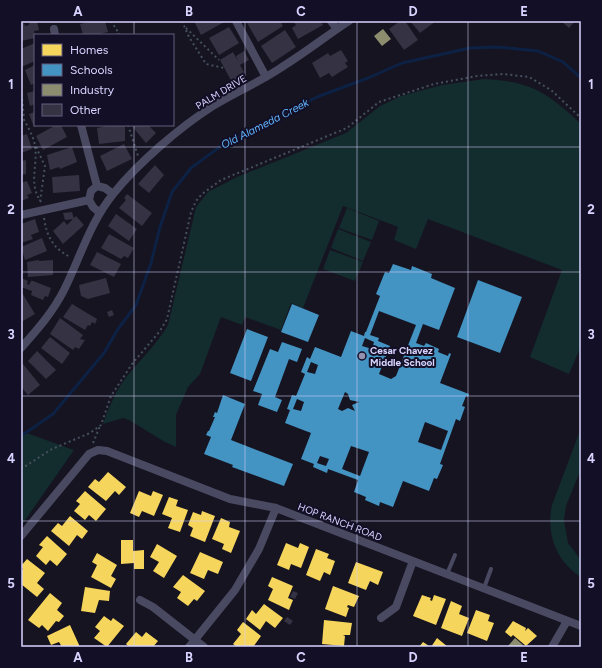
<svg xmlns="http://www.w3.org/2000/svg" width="602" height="668" viewBox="0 0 602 668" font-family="Figtree,sans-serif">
  <rect width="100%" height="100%" fill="#161421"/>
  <!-- green -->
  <path fill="#132c2d" d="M484,79C530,81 548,93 581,124V346L569,374L530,357L562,270L428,219L416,249L394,240L398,227L343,206L303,308L291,303L281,330L245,317L242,325L221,317L200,374L188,387L176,415V447L165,442L129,420L123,418L103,424C109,407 116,390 127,376C141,359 157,344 168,325L196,207L208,192L237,177L346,133L380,106L401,96L442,85Z
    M347,208L379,221L372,240L339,228Z
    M338,229L371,242L363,261L331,248Z
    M330,250L363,262L355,281L323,269Z
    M581,428V469L566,506L564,520L568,543L581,560V577C556,561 546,534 552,505Z
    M21,431L74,450L21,526Z"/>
  <!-- homes -->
  <path fill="#f6d55c" d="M108,472L126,487L119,495L115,491L106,501L88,487L95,479L99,482Z
    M85,491L106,509L96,521L89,515L85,520L74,511L80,504L76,501Z
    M139,491L151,496L153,491L163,495L154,516L142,511L139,517L130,513Z
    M169,497L178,500L176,506L188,510L180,532L168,528L172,518L162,514Z
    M202,511L215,516L205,542L190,536L193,528L188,525L193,512L201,515Z
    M70,516L88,531L82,539L77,535L69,546L51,531L58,523L62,526Z
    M221,518L230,522L229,527L240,531L231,553L222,549L224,544L212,539Z
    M47,536L67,554L57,566L50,560L46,565L36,556L43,547L39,545Z
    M121,540H133V551L144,550V569H134V563L121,564Z
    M286,543L298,548L300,543L309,547L301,568L291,564L289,570L277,565Z
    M157,544L177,556L164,578L153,571L159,562L150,557Z
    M316,549L329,554L327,558L335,561L330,575L324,572L320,581L306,575Z
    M200,552L223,562L218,574L208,570L204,579L190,573Z
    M97,553L117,565L111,576L116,579L111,588L91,577L97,565L92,562Z
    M27,559L45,573L37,583L44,589L37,597L21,584V571L23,569L21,566Z
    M356,562L383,572L378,585L370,581L366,590L348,583Z
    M183,575L205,591L197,601L194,599L188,606L177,598L181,592L173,587Z
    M272,577L293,586L288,598L293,600L289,610L268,600L273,589L268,586Z
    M333,586L359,596L354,607L348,605L347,607L349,608L346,617L325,609Z
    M85,587L110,591L109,601L99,600L95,613L81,611Z
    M50,593L62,603L57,610L64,616L59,622L56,621L48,631L42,625L39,628L28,620Z
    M422,595L431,598L430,600L432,601L434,595L446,599L436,625L413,616Z
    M451,601L462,606L459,614L469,618L462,636L441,628Z
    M264,604L283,618L275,628L266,621L260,630L246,619L252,610L256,614Z
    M476,610L490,615L488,621L494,623L487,641L467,633Z
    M104,616L111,621L113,618L124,626L107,647L94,638L100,631L95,627Z
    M324,620L352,623L350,635H343L345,636L344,646L322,644Z
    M513,621L526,628L525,631L528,628L537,636L526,646L513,635L511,637L505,632Z
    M243,622L261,636L253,647H237L233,644L241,634L237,630Z
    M70,625L80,647H62L59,642L51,645L47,636Z
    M136,632L142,637L146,632L158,641L153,647H129L126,644Z
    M437,638L448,647H431Z
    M423,642L429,646L419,647Z"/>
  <!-- schools -->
  <path fill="#4393c3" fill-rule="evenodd" d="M393,264L411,270L412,266L432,274L431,278L455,288L439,330L423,324L416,343L424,346L426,343L439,349L438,352L448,356L449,353L451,354L440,383L469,394L468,397L466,396L462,406L465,407L460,421L456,419L440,464L443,465L437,479L434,478L429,491L403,481L393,507L380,502L379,506L365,500L366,497L354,492L358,480L328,469L327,473L313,467L314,464L301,459L311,433L285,423L290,410L287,409L292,395L296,396L305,374L301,372L307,357L310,359L315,347L341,357L351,331L364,336L365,332H366L380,296L376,294L385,272L389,273ZM379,311L416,325L396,376L391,379L379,374L390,346L378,341L379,338L370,335ZM365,338L374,342L372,349L362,346ZM311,362L318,365L315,374L307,372ZM345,392L348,394L350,400L359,402L352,405L355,411L348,408L342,411L338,409ZM297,399L304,402L301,411L293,409ZM425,422L448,431L441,450L418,442ZM351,446L369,452L360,476L342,469ZM320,456L329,459L326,466L317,463Z
    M478,280L522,297L500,353L457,337Z
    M292,304L319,315L308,342L281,332Z
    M247,329L268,337L251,381L230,373Z
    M282,342L302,349L297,362L289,359L275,397L282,400L277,412L258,405L262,394L253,391L270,349L278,352Z
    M223,395L245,404L231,440L293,464L284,486L232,467L233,465L204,454L211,437L206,435L208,431H209L215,417H213L215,412L217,413Z"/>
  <!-- industry -->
  <path fill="#8c8c6e" d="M383,29L391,39L382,46L374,36Z
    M515,638L523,645L522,647L508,646Z"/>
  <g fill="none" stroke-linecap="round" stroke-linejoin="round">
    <!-- stream -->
    <path stroke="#0d2144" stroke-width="3" d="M21,436L53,414L104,353L118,329L136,305L151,263L160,227L172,192L191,168L221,146L317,97L368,78L402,63L470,48L497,47L538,51L563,62L581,78"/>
  </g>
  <!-- building -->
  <path fill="#343243" d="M37,21L39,30L34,31L35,38L21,41V24L24,23L25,26L29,25V23Z
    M93,21H105L108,32L95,35H83L80,24Z
    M194,21H226L201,35Z
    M251,21H280L283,26L258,42L247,23Z
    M293,21H320L323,25L298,39L292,28L296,25Z
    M400,21H405L418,40L404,50L389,29Z
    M410,21H436L420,33Z
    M561,21H575L569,28Z
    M229,27L239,43L219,55L209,38Z
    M285,30L296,47L272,63L261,46Z
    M35,43V61L21,67V49Z
    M341,50L348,61L345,63L348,67L332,77L329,73L320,78L312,63L328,53L330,56Z
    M244,51L249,60L240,65L246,76L233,84L220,60L233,52L238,61L236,56Z
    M35,65V83L31,85L25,70Z
    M35,91V104L30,106L27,93Z
    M35,112V125H39L34,127L29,114Z
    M56,125H61L67,137L43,150L36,136Z
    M110,125L125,126V141L99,144L97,128Z
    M131,125H148L156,133L146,143Z
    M27,134L32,149L21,153V136Z
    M124,144L132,159L107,171L100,156Z
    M72,147L77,162L60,169L59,167L50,170L47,155Z
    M26,160V174L21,175V161Z
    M155,165L164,175L149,193L138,184Z
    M79,175L80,191L53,193L52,177Z
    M27,181L32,193L27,195L29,198L21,201V183Z
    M127,194L152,213L142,226L119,208L126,200L124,198Z
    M72,212L74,219L65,220L63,213Z
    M116,214L137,229L129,241L108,226Z
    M76,216L84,225L63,244L53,231L64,221L67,225Z
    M35,219L39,232L31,235L33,239L21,243V224Z
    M109,234L134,248L128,258L124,256L121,259L101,248Z
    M42,238L47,251L25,260L21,247Z
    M97,252L121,264L114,277L90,265Z
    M39,260V261L53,260V275L28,277L27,262Z
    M21,278L28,281L27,284L29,285L31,281H33L51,288L48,297L45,296L43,300L31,295L32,291L21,287Z
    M106,278L110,293L88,299L81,296L79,285Z
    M21,291L35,314L23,321L21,317Z
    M72,304L97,319L95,324L92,322L90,326L88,325L85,330L63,317Z
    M112,310L114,315L109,317L107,312Z
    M60,318L83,335L80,339L85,340L79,349L75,347L73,350L50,334Z
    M50,337L70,353L62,364L41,348Z
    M37,351L56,370L46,379L28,361Z
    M23,364L40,385L28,395L21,387V366Z
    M293,591L298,593L295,599L290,597Z
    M287,617L293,621L290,625L284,621Z"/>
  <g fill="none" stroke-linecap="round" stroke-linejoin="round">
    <!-- path -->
    <path stroke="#44505f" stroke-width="2" stroke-dasharray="2 3" stroke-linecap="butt" d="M111,21L120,35
      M182,21L189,37L206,64L224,68
      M186,28L219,60
      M117,35L119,33
      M21,89L24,118
      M21,115C26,123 34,137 35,146C38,167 28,183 41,202
      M128,125L138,156
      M36,147L45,166L40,202
      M44,218C47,237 53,248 70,257
      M93,443L100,426
      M21,469L52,449L90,433L101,425L111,396L132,364L160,331L167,319L191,212L196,201L202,194L221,180L347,128L379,102L434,84L477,76L503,74L529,77L551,90L581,118"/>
    <!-- lane -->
    <path stroke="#4a4962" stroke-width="4" d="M447,574L455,555
      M484,588L491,569"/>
    <!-- street -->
    <path stroke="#4a4962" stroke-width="8" d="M236,21L266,77
      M331,21L337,29
      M54,29L55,35
      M81,125L97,186
      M100,213L93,207L89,200L91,191L97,186L105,188L113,194
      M21,215L89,200
      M21,348C37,330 53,312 64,290C80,258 90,222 114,193C138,163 180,127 213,106C236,92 260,82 282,67C305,53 326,36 349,21
      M21,536L89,454L98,450L107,451L230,499L276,508L581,626
      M140,600L153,607L204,647
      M381,618L396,607L413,561
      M189,647L235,590L259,549L276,508
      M552,647L567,621"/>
  </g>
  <!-- grid -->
  <path fill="none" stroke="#d9d4ff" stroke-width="1" stroke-opacity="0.55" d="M134,21V35M245,21V647M357,21V647M468,21V647M134,125V647M21,147H581M21,272H581M21,396H581M21,521H581"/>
  <!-- markers -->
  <circle fill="#9591b1" stroke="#130f26" stroke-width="1.5" cx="362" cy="356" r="4"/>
  <g text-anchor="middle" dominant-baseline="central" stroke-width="4" stroke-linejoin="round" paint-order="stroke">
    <!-- street labels -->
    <g font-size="10" fill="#d9d4ff" stroke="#130f26">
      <text transform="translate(221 92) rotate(-31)">PALM DRIVE</text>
      <text transform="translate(340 522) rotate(21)">HOP RANCH ROAD</text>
    </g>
    <!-- poi labels -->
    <g font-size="10" font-weight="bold" fill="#d9d4ff" stroke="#130f26" text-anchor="start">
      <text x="370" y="350">Cesar Chavez<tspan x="370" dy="12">Middle School</tspan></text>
    </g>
    <!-- water labels -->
    <g font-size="11" font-style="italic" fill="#62b6ff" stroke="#130f26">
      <text transform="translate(265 124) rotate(-27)">Old Alameda Creek</text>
    </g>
  </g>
  <!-- border -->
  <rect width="602" height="668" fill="none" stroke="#130f26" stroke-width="44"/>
  <!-- legend -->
  <rect x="34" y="34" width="140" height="92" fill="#130f26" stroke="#625e7d"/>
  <rect x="42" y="44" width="20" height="12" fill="#f6d55c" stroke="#625e7d"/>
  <text x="70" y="54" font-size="12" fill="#d9d4ff">Homes</text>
  <rect x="42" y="64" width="20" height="12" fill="#4393c3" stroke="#625e7d"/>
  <text x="70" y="74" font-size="12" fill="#d9d4ff">Schools</text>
  <rect x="42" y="84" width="20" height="12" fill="#8c8c6e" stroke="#625e7d"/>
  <text x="70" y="94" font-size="12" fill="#d9d4ff">Industry</text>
  <rect x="42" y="104" width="20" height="12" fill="#343243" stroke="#625e7d"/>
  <text x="70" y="114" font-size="12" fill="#d9d4ff">Other</text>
  <rect x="22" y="22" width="558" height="624" fill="none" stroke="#d9d4ff" stroke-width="1.5"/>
  <g font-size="13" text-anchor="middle" font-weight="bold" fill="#d9d4ff">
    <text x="78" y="16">A</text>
    <text x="189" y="16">B</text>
    <text x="301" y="16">C</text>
    <text x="413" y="16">D</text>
    <text x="524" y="16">E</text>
    <text x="11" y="89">1</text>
    <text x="591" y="89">1</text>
    <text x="11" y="214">2</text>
    <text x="591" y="214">2</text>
    <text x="11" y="339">3</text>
    <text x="591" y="339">3</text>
    <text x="11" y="463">4</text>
    <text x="591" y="463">4</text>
    <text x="11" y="588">5</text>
    <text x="591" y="588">5</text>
    <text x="78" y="662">A</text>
    <text x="189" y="662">B</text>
    <text x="301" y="662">C</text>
    <text x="413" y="662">D</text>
    <text x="524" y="662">E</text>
  </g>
</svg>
